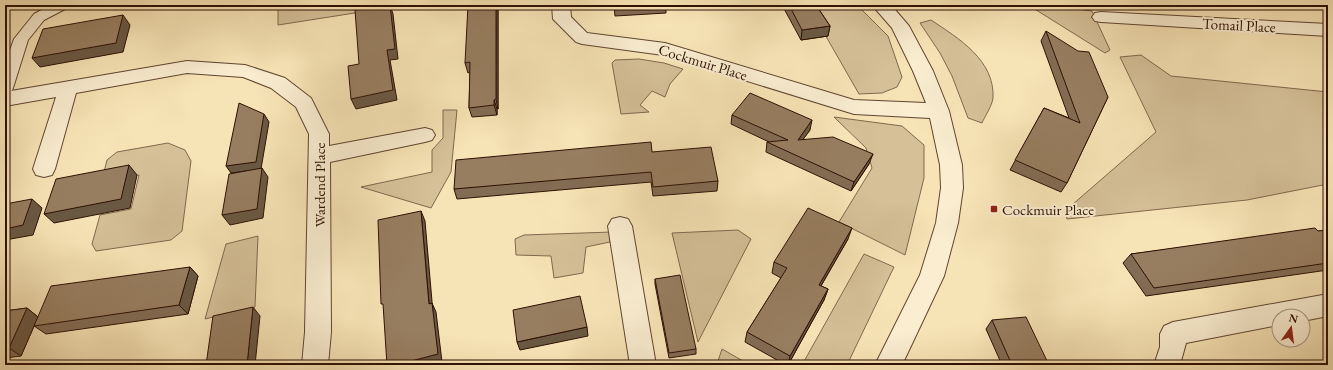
<svg xmlns="http://www.w3.org/2000/svg" width="1333" height="370" viewBox="0 0 1333 370" font-family="'EB Garamond',serif">
  <rect width="100%" height="100%" fill="#f7e4b6"/>
  <filter id="stains"><feTurbulence type="fractalNoise" baseFrequency=".005" numOctaves="4"/><feColorMatrix values="0 0 0 0 .2 0 0 0 0 .09 0 0 0 0 .02 0 0 0 .5 -.17"/></filter>
  <radialGradient id="worn" r=".72"><stop offset=".6" stop-color="#630" stop-opacity="0"/><stop offset="1" stop-color="#630" stop-opacity=".3"/></radialGradient>
  <!-- green -->
  <path fill="#d5c098" stroke="#82684e" d="M278,5H406L278,25Z
    M808,5H857L888,36L902,77L897,87L882,93L859,94Z
    M1053,6L1092,11L1110,50L1105,53L1033,8Z
    M931,20C958,38 995,60 993,98C992,106 985,116 982,123L968,118L952,76L940,53L920,23Z
    M1141,55L1171,76L1328,92V184L1247,200L1067,219L1065,211L1156,132L1120,57Z
    M639,59L664,63L683,69L670,84L665,97L652,91L640,105L649,112L621,114L612,63L615,60Z
    M443,110H457L451,172L431,208L361,187L432,172V150L443,138Z
    M834,117L902,126L924,145V178L905,255L839,222L872,168L866,148Z
    M168,143L185,150L191,161L182,231L171,240L96,251L92,244L100,215L131,209L139,175L102,180L107,160L117,152Z
    M738,230L751,239L698,342L672,233Z
    M612,232L610,242L586,247L583,273L554,278L551,256L516,255L515,239L524,235Z
    M258,236L255,307L205,319L226,244Z
    M864,254L894,267L847,365H802Z
    M722,349L750,365H719L718,361Z"/>
  <g fill="none" stroke-linecap="round" stroke-linejoin="round">
    <defs>
      <path id="lane" d="M51,5H69L67,8L44,20L28,40L13,88L11,92L5,93V64L14,39L34,14Z"/>
      <path id="street" d="M552,5H570L571,17L587,33L665,43L854,100L926,103L913,71L892,28L872,5H891L909,26L933,71L949,111L962,165L963,188L958,223L944,276L902,365H875L920,275L936,223L941,188L940,165L930,118L854,114L663,55L582,44L576,42L553,19Z
        M1101,12L1328,24V36L1101,22L1095,21L1092,17L1095,13Z
        M187,61L245,65L285,78L311,98L329,134V146L425,128L432,130L435,135L432,140L425,142L330,162L331,332L328,365H302L305,332L309,134L296,107L271,88L243,77L187,73L76,93L55,169L52,175L44,177L36,175L33,169L56,97L5,106V92Z
        M620,217L628,219L632,226L656,365H630L608,226L612,219Z
        M1328,294V316L1303,321V316H1279V325L1186,343L1180,365H1154L1160,347V334L1164,326L1173,322Z"/>
    </defs>
    <!-- lane casing -->
    <use href="#lane" stroke="#604530" stroke-width="2"/>
    <!-- street casing -->
    <use href="#street" stroke="#604530" stroke-width="2"/>
    <!-- lane -->
    <use href="#lane" fill="#faedd0" fill-rule="evenodd"/>
    <!-- street -->
    <use href="#street" fill="#faedd0" fill-rule="evenodd"/>
  </g>
  <!-- wall -->
  <path fill="#826c53" stroke="#2e1003" d="M498,5V109H497V115L472,117L469,108L470,72L468,73L465,63Z
    M614,5H666V13L615,16Z
    M782,5H816L830,26L828,36L801,40Z
    M1046,31L1108,97L1067,183L1061,192L1010,170L1044,108L1069,118L1041,41Z
    M732,115L810,130L803,139L869,164L851,191L766,152L767,142H769L731,124Z
    M652,152L718,181L717,191L653,196L651,182L457,199L454,189Z
    M1328,230V270L1146,296L1123,263L1131,254Z
    M848,239L821,286L828,289L824,300L788,365H786L745,342L747,332L781,278L772,273L774,262Z
    M190,267L198,276L188,314L46,334L34,326Z
    M655,279L696,349V354L669,358L655,284Z
    M27,308L38,317L21,356L5,358V311Z
    M992,320L1049,365H1002L986,329Z"/>
  <!-- shaded-wall -->
  <path fill="#6a5843" stroke="#2e1003" d="M390,5L393,14L398,59L390,60L397,100L356,109L351,99L387,50Z
    M496,5H498V109L496,99Z
    M123,15L130,25L123,52L40,67L32,58Z
    M830,26L828,36L801,40L802,30Z
    M494,100L497,109V115L494,105Z
    M264,114L269,122L261,169L231,173L226,166Z
    M812,120L810,130L796,149L798,140Z
    M873,154L869,164L851,191L854,182Z
    M129,165L137,175L130,208L54,223L44,214Z
    M262,168L268,177L263,218L230,225L222,215Z
    M32,199L42,208L33,235L5,240V229Z
    M421,211L425,221L433,313L429,304Z
    M852,228L848,239L815,296L819,285Z
    M190,267L198,276L188,314L179,305Z
    M828,289L824,300L788,365L790,356Z
    M432,303L436,312L442,362L431,365H396Z
    M253,307L260,316L255,365H247Z
    M27,308L38,317L21,356L9,348Z
    M587,327L588,336L520,350L517,342Z"/>
  <!-- building -->
  <path fill="#977e60" stroke="#2e1003" d="M386,5H390L395,49L387,50L393,90L351,99L348,66L359,64L355,10Z
    M468,5H496V99L494,100V105L469,108L470,62L465,63Z
    M614,5H634L614,6Z
    M789,5H816L830,26L802,30Z
    M123,15L116,43L32,58L43,29Z
    M1046,31L1078,51L1089,52L1108,97L1067,183L1015,160L1044,108L1080,123Z
    M750,93L812,120L798,140L833,137L873,154L854,182L767,142L788,140L732,115Z
    M239,103L264,114L256,162L226,166Z
    M651,142L652,152L711,147L718,181L653,187L651,172L454,189L456,160Z
    M129,165L121,199L44,214L56,179Z
    M262,168L257,209L222,215L229,174Z
    M32,199L23,225L5,229V204Z
    M808,208L852,228L819,285L828,289L790,356L747,332L787,268L774,262Z
    M421,211L429,304L432,303L438,354L396,365H387L383,304H381L378,220Z
    M1315,228L1318,231L1328,230V263L1154,288L1131,254Z
    M190,267L179,305L34,326L51,286Z
    M680,275L696,349L669,353L655,279Z
    M580,296L587,327L517,342L513,310Z
    M253,307L247,365H206L213,316Z
    M27,308L9,348H5V311Z
    M1026,317L1049,365H1012L992,320Z"/>
  <!-- markers -->
  <rect fill="#8f2418" stroke="#faedd0" stroke-width="1.5" x="990" y="205" width="8" height="8" rx="2"/>
  <g text-anchor="middle" dominant-baseline="central" stroke-width="4" stroke-linejoin="round" paint-order="stroke">
    <!-- street labels -->
    <g font-size="15" fill="#2e1003" stroke="#faedd0">
      <text transform="translate(1239 25) rotate(3)">Tomail Place</text>
      <text transform="translate(703 62) rotate(17)">Cockmuir Place</text>
      <text transform="translate(319 185) rotate(-90)">Wardend Place</text>
    </g>
    <!-- poi labels -->
    <g font-size="15" fill="#2e1003" stroke="#faedd0" text-anchor="start">
      <text x="1002" y="209">Cockmuir Place</text>
    </g>
  </g>
  <!-- margin -->
  <rect width="1333" height="370" fill="none" stroke="#f7e4b6" stroke-width="20"/>
  <rect x="6" y="6" width="1321" height="358" fill="none" stroke="#2e1003" stroke-width="2"/>
  <rect x="10" y="10" width="1313" height="350" fill="none" stroke="#2e1003"/>
  <!-- north arrow -->
  <g transform="translate(1291 328) rotate(14)"><circle r="19" fill="#faedd0" stroke="#a8957e"/>
  <path d="M0-3L7 15L0 10L-7 15Z" fill="#8f2418"/>
  <text y="-6" font-size="11" font-weight="bold" text-anchor="middle" fill="#2e1003">N</text>
  </g>
  <rect width="100%" height="100%" filter="url(#stains)"/>
  <rect width="100%" height="100%" fill="url(#worn)"/>
</svg>
